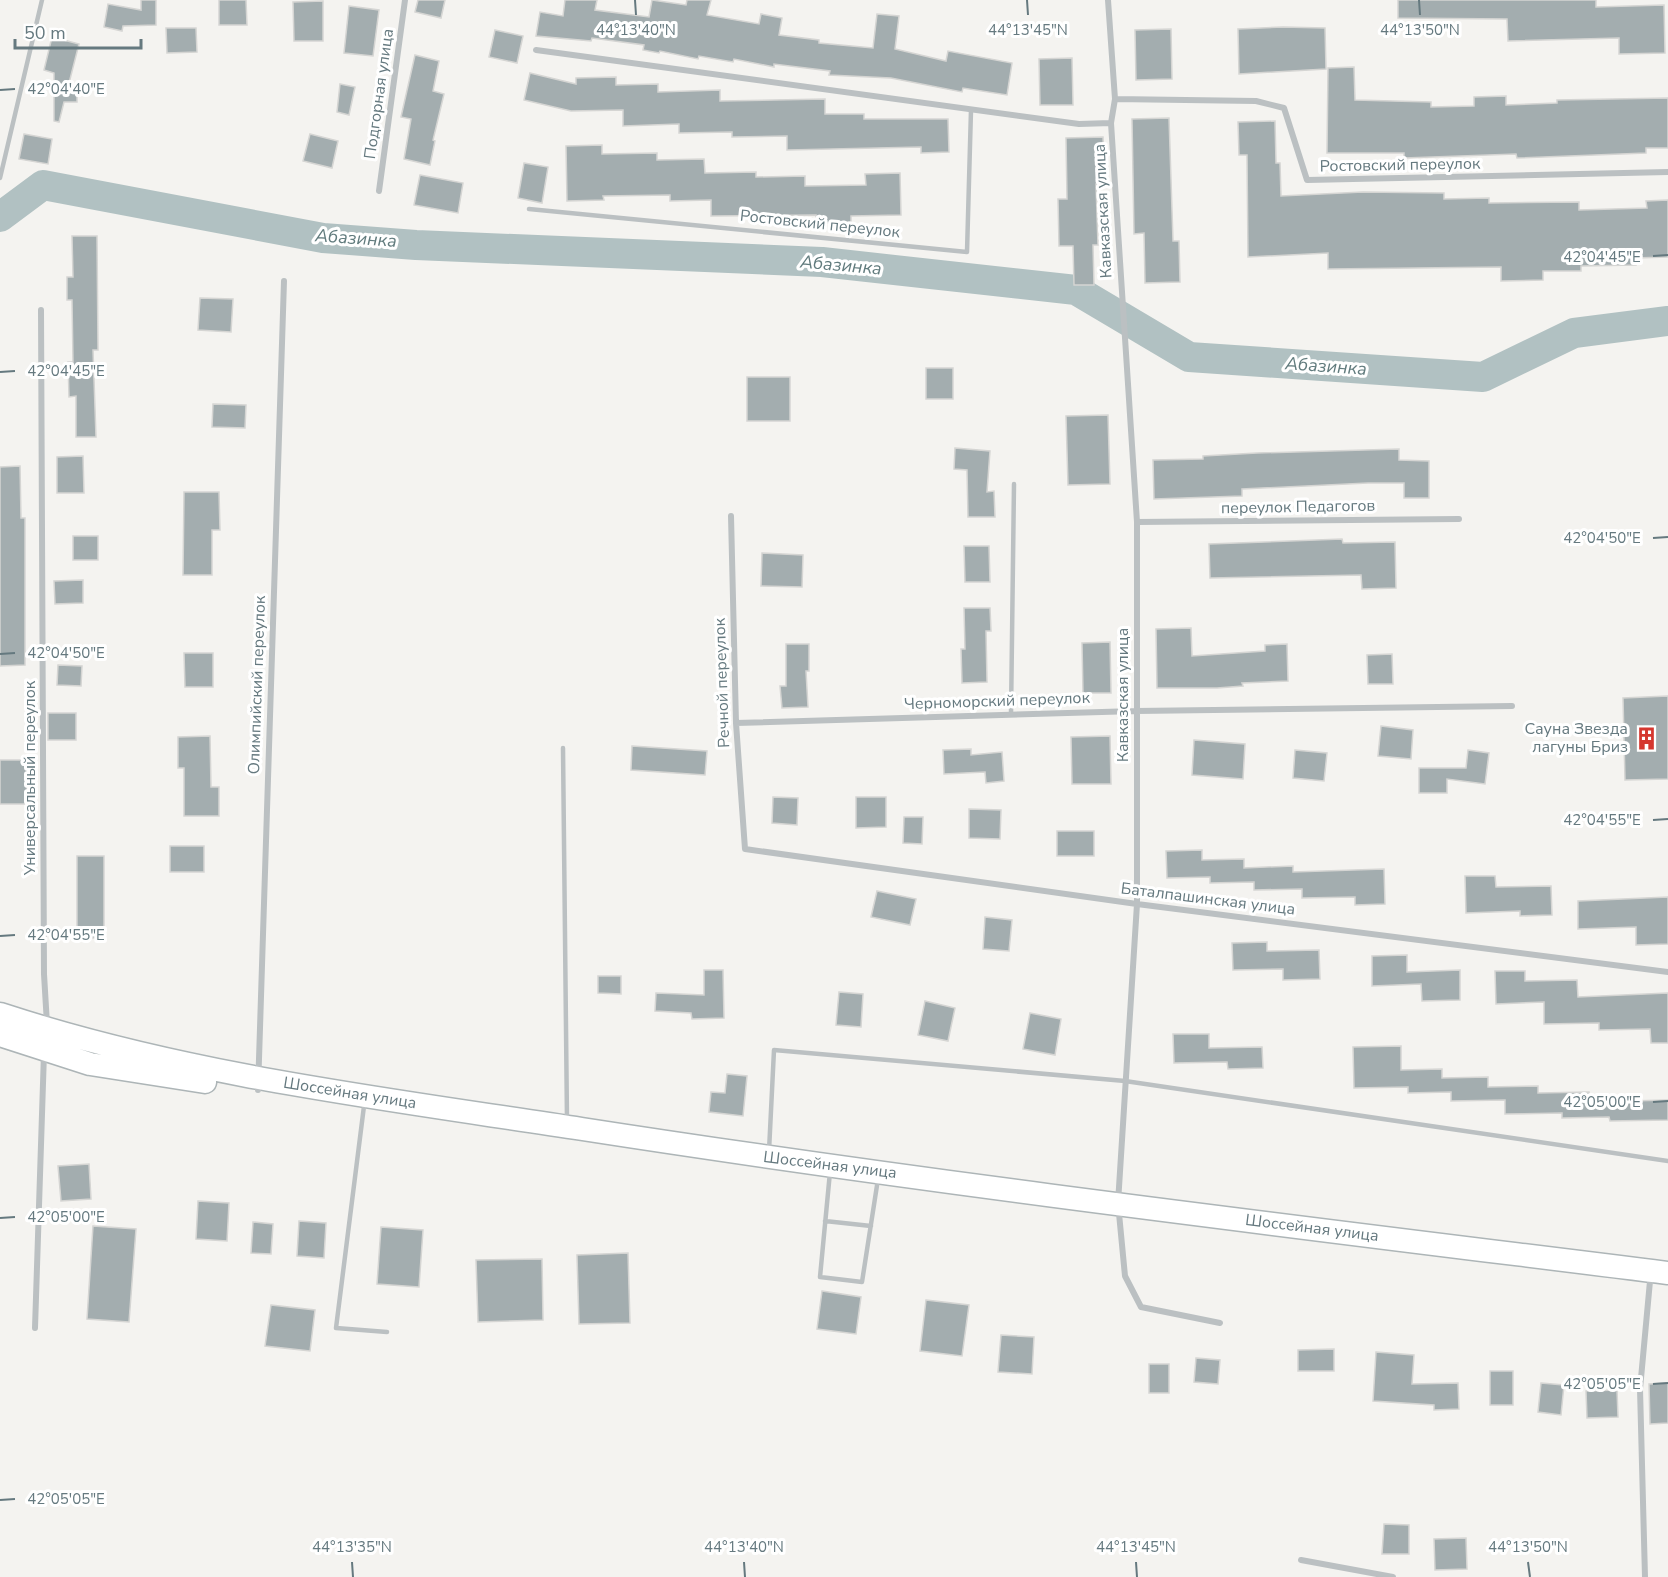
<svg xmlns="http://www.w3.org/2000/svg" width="1668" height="1577" viewBox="0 0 1668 1577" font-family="'Nunito Sans',sans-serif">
  <rect width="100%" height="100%" fill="#f4f3f0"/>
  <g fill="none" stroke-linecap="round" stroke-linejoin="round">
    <!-- river -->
    <path stroke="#b1c1c2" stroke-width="30" d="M0,217L43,185L323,238L416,245L822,262L1076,290L1189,357L1483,377L1574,333L1668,321"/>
  </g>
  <!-- building -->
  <path fill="#a3adaf" stroke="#d5d5d3" stroke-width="1.5" d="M141,0H156V25L123,26L122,31L104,27L108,4L141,10Z
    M219,0H246L247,25H219Z
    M418,0H445L441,18L415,12Z
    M565,0H597L595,10L649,17L652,0L686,5L687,0H711L707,15L759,24L761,14L782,18L779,35L819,40V43L873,48L877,14L899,16L895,49L946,61L948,51L1012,63L1007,95L963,88L962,92L891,78L829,75L830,71L774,64V67L734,59L733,62L699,56L698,59L660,51L659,53L643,50L644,45L592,38L591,41L536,36L540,12L563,16Z
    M1398,0H1596V7L1664,5L1665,53L1619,54V38L1508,41L1507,19L1398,18Z
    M323,1V41H294L293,2Z
    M349,6L379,10L373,56L344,53Z
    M1283,27L1325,28L1326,69L1239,74L1238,29Z
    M166,28H196L197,52L167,53Z
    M1171,29L1172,79L1136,80L1135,30Z
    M495,30L523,36L517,63L489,57Z
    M52,37L79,44L68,87H77V102H64L59,122L54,121V73L44,70Z
    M415,55L439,61L433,91L444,94L433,140L435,141L430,165L404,159L411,119L401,117Z
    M1072,58L1073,105H1040L1039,59Z
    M1354,67L1355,100L1431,102V107L1474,106V97L1506,96V105L1557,103V100L1668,98V148H1646V153L1517,158L1516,154L1404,158V153H1327L1328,68Z
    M530,73L576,84V78L616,77V85L658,84V92L720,90V101L825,99V114H864V119H948L949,152L921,153V147L787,150V136L732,137V132L679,133V124L623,126V110L571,111L524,100Z
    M340,84L355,87L349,115L337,112Z
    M1169,118L1173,241H1179L1180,282L1145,283L1144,233L1134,234L1132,119Z
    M1275,121L1276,163H1280L1281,196L1363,192L1444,193V199L1489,198V203L1579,202V210L1647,208L1646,201L1668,200V257L1635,258L1636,265L1581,266V271H1543V280L1501,281V267L1328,269V253L1248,257L1247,155H1239L1238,122Z
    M24,134L52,139L48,164L19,159Z
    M310,134L338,141L332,168L303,161Z
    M1103,137L1105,184H1096L1098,245H1093L1094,285H1074L1073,246H1059L1058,199H1067L1066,138Z
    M602,145V154L657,153V160L704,159L705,173L756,172V177L805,176V186L866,185L865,174L900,173L901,215L851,216V222L816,223V215L711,216V200L670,201V195L603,196L604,200L567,201L566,146Z
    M524,163L548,167L542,203L518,198Z
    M420,175L463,183L458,213L414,205Z
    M72,236H97L98,350H93L96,437H76V396L69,397L68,362H73L72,300H67V277H73Z
    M200,298L233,299L231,332L198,330Z
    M926,368H953V399H926Z
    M747,377H790V421H747Z
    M213,404L246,405L245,428L212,427Z
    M1108,415L1110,484L1068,485L1066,416Z
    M955,448L990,451L987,492L994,491L995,517H968L967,470L954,469Z
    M1399,449V460L1429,461V498H1404V483H1368L1242,489V496L1154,499L1153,460L1203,459V456L1257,453Z
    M83,456L84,493H57V457Z
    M20,466L21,518H25V665L0,666V467Z
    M184,492H219L220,530H212V575H183Z
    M73,536H98V560H73Z
    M1342,539L1343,543L1395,542L1396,588L1362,589L1361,575L1210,578L1209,544Z
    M964,546H989L990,582H965Z
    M762,553L803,555L802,587L761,586Z
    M83,580V603L55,604L54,581Z
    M964,608H990L991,631H986L987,682L962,683L961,649H965Z
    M1191,628L1192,656L1265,651V645L1287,644L1288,681L1242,683L1243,686L1217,688H1157L1156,629Z
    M1110,642L1111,693H1083L1082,643Z
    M786,644H809V671H806L808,707L782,708L780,686H786Z
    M184,653H213V687H185Z
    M1392,654L1393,684H1368L1367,655Z
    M58,665L82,666L81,686L57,685Z
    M1668,696V779L1625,780L1623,698Z
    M48,713H76V740H48Z
    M1381,726L1413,730L1411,759L1378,756Z
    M210,736L211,787H219V816H184V768H178V737Z
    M1110,736L1111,784H1072L1071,737Z
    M1194,740L1245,744L1243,779L1192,775Z
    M632,746L707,751L705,775L631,770Z
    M971,749V755L1002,752L1004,781L986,783L985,772L944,774L943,750Z
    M1295,750L1327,753L1324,781L1293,778Z
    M1468,750L1489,753L1485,784L1447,779V793H1419V768H1466Z
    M0,760H27V804H0Z
    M773,797L798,798L797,825L772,823Z
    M856,797H886V827L856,828Z
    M969,809L1001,810L1000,839L969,838Z
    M904,817H923L922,844L903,843Z
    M1057,831H1094V856H1057Z
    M170,846H204V872H170Z
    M1202,850V860L1244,859V868L1293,866V872L1384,869L1385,904L1355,905V897L1302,898V889L1254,890V882L1210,883V877L1167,878L1166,851Z
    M77,856H104V938H77Z
    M1465,876H1495L1496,887L1551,886L1552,915L1520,916V911L1466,913Z
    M877,891L916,899L910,925L871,917Z
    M1668,897V944L1636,945V927L1578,929V901Z
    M985,917L1012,920L1009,951L983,949Z
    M1267,942V951L1319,950L1320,979L1283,980V969L1233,970L1232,943Z
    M1407,955V972L1460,970V1000L1422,1001L1421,984L1372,986V956Z
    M704,970H723L724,1018L692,1019L691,1013L655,1011L656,993L704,995Z
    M1495,971H1525V981L1577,980L1578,997L1668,993V1043H1651L1650,1029L1599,1030V1023L1544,1024V1002L1496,1004Z
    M598,976H621V994L598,993Z
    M839,992L863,994L861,1027L836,1025Z
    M925,1001L955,1008L948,1041L918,1035Z
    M1030,1013L1061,1019L1055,1055L1023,1049Z
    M1173,1034H1209V1048L1262,1047L1263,1068L1228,1069L1227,1062L1174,1063Z
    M1401,1046V1070L1442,1069V1078L1488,1077V1087L1538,1086V1093L1589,1092L1590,1102L1668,1100V1120L1610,1121L1609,1117L1562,1118V1113L1505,1114V1100L1451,1101V1092L1408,1093V1087L1354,1088L1353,1047Z
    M727,1074L747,1076L743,1116L709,1112L711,1092L725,1093Z
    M89,1164L91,1199L61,1201L58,1166Z
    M198,1201L229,1203L227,1241L196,1239Z
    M299,1221L326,1223L324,1258L297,1256Z
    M253,1222L273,1224L271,1254L251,1253Z
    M93,1226L136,1229L129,1322L87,1319Z
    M381,1227L423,1230L419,1287L377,1284Z
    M628,1253L630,1323L579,1324L577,1255Z
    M542,1259L543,1320L478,1322L476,1260Z
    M822,1291L861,1297L856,1334L817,1329Z
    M926,1300L969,1305L962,1356L920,1351Z
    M271,1305L315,1310L310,1351L265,1346Z
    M1001,1335L1034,1337L1032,1374L998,1372Z
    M1334,1349V1371H1298V1350Z
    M1376,1352L1414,1355L1412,1384L1458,1383L1459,1409L1434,1410V1405L1373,1401Z
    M1196,1358L1220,1360L1218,1384L1194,1382Z
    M1149,1364H1169V1393H1149Z
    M1490,1371H1513V1405H1490Z
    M1541,1383L1564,1385L1561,1415L1538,1412Z
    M1668,1383V1423L1650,1424L1649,1384Z
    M1617,1390L1618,1417L1587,1418L1586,1391Z
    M1384,1524L1409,1525V1554H1382Z
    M1466,1538L1467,1569L1435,1570L1434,1539Z"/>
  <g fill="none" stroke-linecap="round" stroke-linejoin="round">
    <defs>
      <path id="secondary" d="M0,1014C189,1076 387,1099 582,1129C943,1185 1306,1228 1668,1273
        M0,1035L90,1064L205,1082"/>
    </defs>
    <!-- secondary casing -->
    <use href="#secondary" stroke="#adb5b7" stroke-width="25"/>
    <!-- service -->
    <path stroke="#bbc0c2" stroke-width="4.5" d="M0,178L42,0
      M529,209L967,252L971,110
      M1011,714L1014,484
      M563,748L567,1121
      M364,1106L336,1328L387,1332
      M769,1151L774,1050L1125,1081L1668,1161
      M830,1172L820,1277L862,1282L878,1179
      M825,1221L871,1226"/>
    <!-- minor -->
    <path stroke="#bbc0c2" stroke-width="6" d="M1108,0L1115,99L1111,123L1137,522V904L1118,1203L1125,1276L1141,1307L1220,1323
      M536,50L1079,124L1111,123
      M1115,99L1256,101L1284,108L1307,180L1668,172
      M379,191L405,0
      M41,310L44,974L47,1024
      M731,516L736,723L745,849L1137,904L1668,972
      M1137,522L1459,519
      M736,723L1136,711L1512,706
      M258,1090L284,281
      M35,1328L44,1053
      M1301,1560L1393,1577
      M1645,1577L1640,1389L1650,1281"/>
    <!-- secondary -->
    <use href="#secondary" stroke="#fff" stroke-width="22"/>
  </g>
  <!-- ticks -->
  <path fill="none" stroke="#65797f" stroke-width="2" d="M635,0L636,15M1027,0L1028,15M1419,0L1420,15M0,90L15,89M1653,256L1668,255M0,372L15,371M1653,538L1668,537M0,654L15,653M1653,820L1668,819M0,936L15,935M1653,1102L1668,1101M0,1218L15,1217M1653,1384L1668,1383M0,1500L15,1499M352,1562L353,1577M744,1562L745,1577M1136,1562L1137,1577M1528,1562L1530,1577"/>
  <!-- icons -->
  <defs>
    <symbol id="building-bare" viewBox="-9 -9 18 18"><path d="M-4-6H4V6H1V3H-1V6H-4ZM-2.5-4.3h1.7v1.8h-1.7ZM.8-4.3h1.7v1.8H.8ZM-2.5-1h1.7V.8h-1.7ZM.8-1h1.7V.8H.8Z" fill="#d5372f" stroke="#fff" stroke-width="2.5" paint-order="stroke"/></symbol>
  </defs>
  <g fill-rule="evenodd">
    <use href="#building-bare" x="1630" y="722" width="33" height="33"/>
  </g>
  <g text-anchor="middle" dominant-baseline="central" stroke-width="6" stroke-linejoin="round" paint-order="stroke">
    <!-- street labels -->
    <g font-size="16" fill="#65797f" stroke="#fff">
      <text transform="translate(379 94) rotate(-82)">Подгорная улица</text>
      <text transform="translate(1400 165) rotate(-1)">Ростовский переулок</text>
      <text transform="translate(1103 211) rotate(-93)">Кавказская улица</text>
      <text transform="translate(820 224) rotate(6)">Ростовский переулок</text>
      <text transform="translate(1298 507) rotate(-1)">переулок Педагогов</text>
      <text transform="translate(722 683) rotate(-92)">Речной переулок</text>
      <text transform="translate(257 685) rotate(-88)">Олимпийский переулок</text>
      <text transform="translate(1123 695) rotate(-90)">Кавказская улица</text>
      <text transform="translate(997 701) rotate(-2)">Черноморский переулок</text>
      <text transform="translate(30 778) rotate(-90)">Универсальный переулок</text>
      <text transform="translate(1208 899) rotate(7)">Баталпашинская улица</text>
      <text transform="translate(350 1093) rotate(9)">Шоссейная улица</text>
      <text transform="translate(830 1165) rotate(7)">Шоссейная улица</text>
      <text transform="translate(1312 1228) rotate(7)">Шоссейная улица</text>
    </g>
    <!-- poi labels -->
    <g font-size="16" fill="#65797f" stroke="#fff" text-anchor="end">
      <text x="1628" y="729">Сауна Звезда<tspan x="1628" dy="18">лагуны Бриз</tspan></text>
    </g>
    <!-- water labels -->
    <g font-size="18" font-style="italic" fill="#617b7d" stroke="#fff">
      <text transform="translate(356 238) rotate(4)">Абазинка</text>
      <text transform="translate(841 265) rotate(5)">Абазинка</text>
      <text transform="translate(1326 366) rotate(4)">Абазинка</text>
    </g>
  </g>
  <g font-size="15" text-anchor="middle" fill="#65797f" stroke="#fff" stroke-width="6" stroke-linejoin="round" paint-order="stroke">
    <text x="636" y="35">44°13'40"N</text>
    <text x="1028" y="35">44°13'45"N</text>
    <text x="1420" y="35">44°13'50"N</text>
    <text x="66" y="94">42°04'40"E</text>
    <text x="1602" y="262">42°04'45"E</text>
    <text x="66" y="376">42°04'45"E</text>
    <text x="1602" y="543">42°04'50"E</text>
    <text x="66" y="658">42°04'50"E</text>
    <text x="1602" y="825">42°04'55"E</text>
    <text x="66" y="940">42°04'55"E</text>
    <text x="1602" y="1107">42°05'00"E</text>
    <text x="66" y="1222">42°05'00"E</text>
    <text x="1602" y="1389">42°05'05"E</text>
    <text x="66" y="1504">42°05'05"E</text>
    <text x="352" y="1552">44°13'35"N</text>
    <text x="744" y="1552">44°13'40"N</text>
    <text x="1136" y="1552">44°13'45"N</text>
    <text x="1528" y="1552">44°13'50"N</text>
  </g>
  <!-- scale -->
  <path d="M15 39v9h126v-9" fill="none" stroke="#65797f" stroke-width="3"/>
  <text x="24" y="39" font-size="18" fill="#65797f" stroke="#ffffff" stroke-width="4.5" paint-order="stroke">50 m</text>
</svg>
